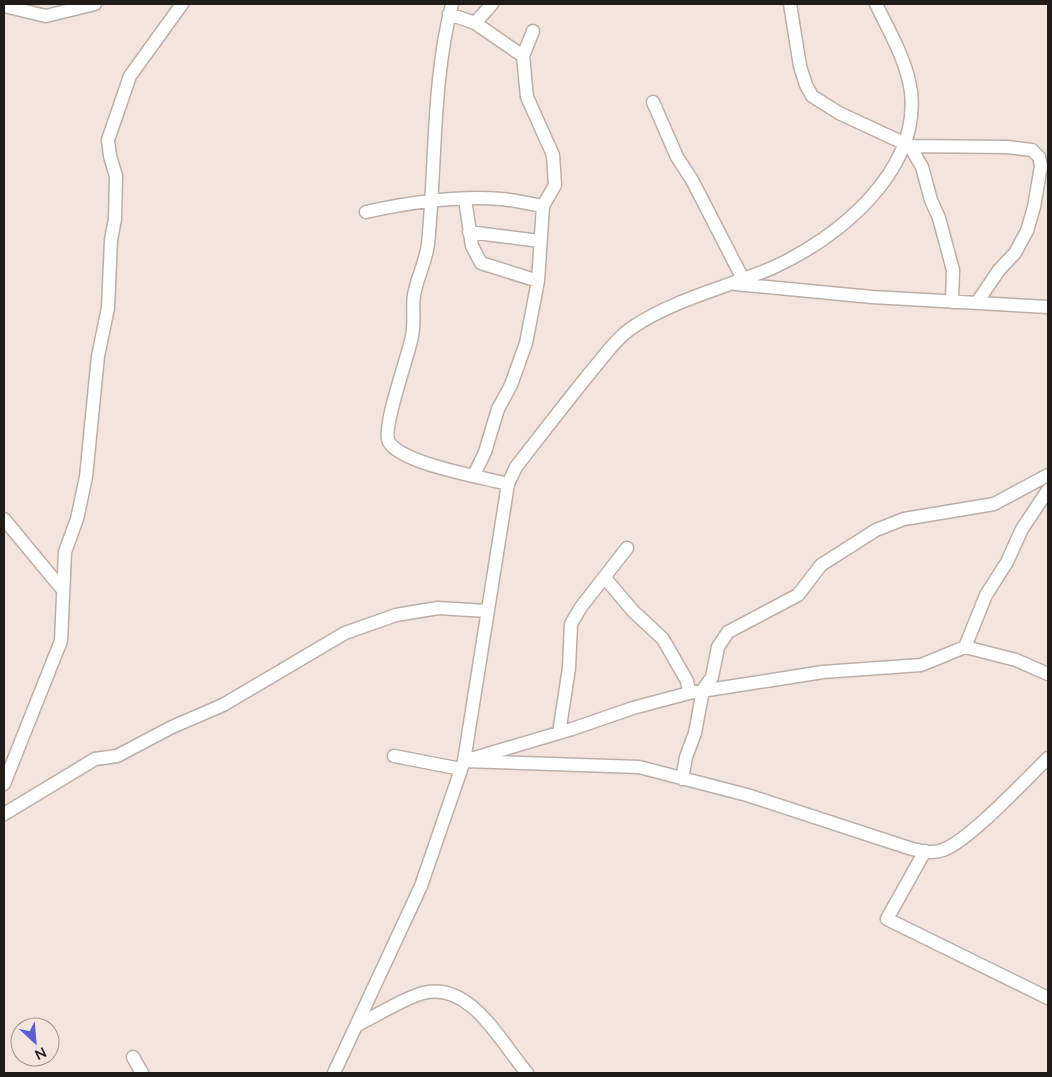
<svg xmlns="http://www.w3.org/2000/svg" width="1052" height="1077" viewBox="0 0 1052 1077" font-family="Lato,sans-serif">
  <rect width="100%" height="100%" fill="#f3e5de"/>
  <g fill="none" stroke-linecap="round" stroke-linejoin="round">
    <defs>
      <path id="minor" d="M452,4C432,82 436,164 428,244C426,261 417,278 414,295C412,308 415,323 412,336C409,355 381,429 389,442C402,464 482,477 508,484
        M790,4L800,66L806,85L812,96L839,113L910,146L922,167L931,200L939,218L953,270L952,302
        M4,6L46,16L95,4
        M449,14L475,23L523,56
        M475,23L492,4
        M653,102L677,157L692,180L743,279
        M910,146L1007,147L1032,150L1039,157L1041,166L1034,207L1027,231L1015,253L999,270L978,301
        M465,199L472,246L481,263L538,281
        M366,212C405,203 460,195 501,199C515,200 529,204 543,206
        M469,232L540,241
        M735,284L872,297L1048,307
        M474,475L485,452L498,409L511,385L526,343L538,281L543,206L555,185L553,155L527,97L523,56L533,31
        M4,519L62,589
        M605,578L633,611L663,639L687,681L689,693
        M965,647L986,595L1007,562L1022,529L1048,490
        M1048,674L1016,660L965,647L921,665L823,672L689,693L633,708L572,729L464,761L639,767L747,795L909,848C920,851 932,854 943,850C970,840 1025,780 1048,758
        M559,733L569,668L571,624L581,607L627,548
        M394,756L461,769
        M682,779L686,757L695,733L703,690L712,677L718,647L728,632L798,595L821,565L876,530L904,519L994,504L1048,475
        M4,784L61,641L65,552L77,519L86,477L98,356L108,308L111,240L115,219L116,176L110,156L108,140L130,76L182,4
        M4,814L95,759L117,756L172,727L223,705L345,633L396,615L438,608L487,611
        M925,851L887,919L1048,998
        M357,1025C376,1016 404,998 423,993C471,981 501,1043 527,1073
        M133,1057L142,1073
        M334,1073L421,886L464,761L508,484L516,467C540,436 564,405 589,374C603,358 615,339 633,327C675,299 725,288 772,268C837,239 920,172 911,92C907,61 889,31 876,4"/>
    </defs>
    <!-- minor casing -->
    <use href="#minor" stroke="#bcafa8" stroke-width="15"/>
    <!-- minor -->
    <use href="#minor" stroke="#fff" stroke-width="12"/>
  </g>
  <!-- border -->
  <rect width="1052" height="1077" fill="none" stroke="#201c19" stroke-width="10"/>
  <!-- north arrow -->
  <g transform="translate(35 1042) rotate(154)"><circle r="24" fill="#f3e5de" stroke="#9f958f"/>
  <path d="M0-4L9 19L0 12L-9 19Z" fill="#5a5cd4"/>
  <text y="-8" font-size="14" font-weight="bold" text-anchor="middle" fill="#201c19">N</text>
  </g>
</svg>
